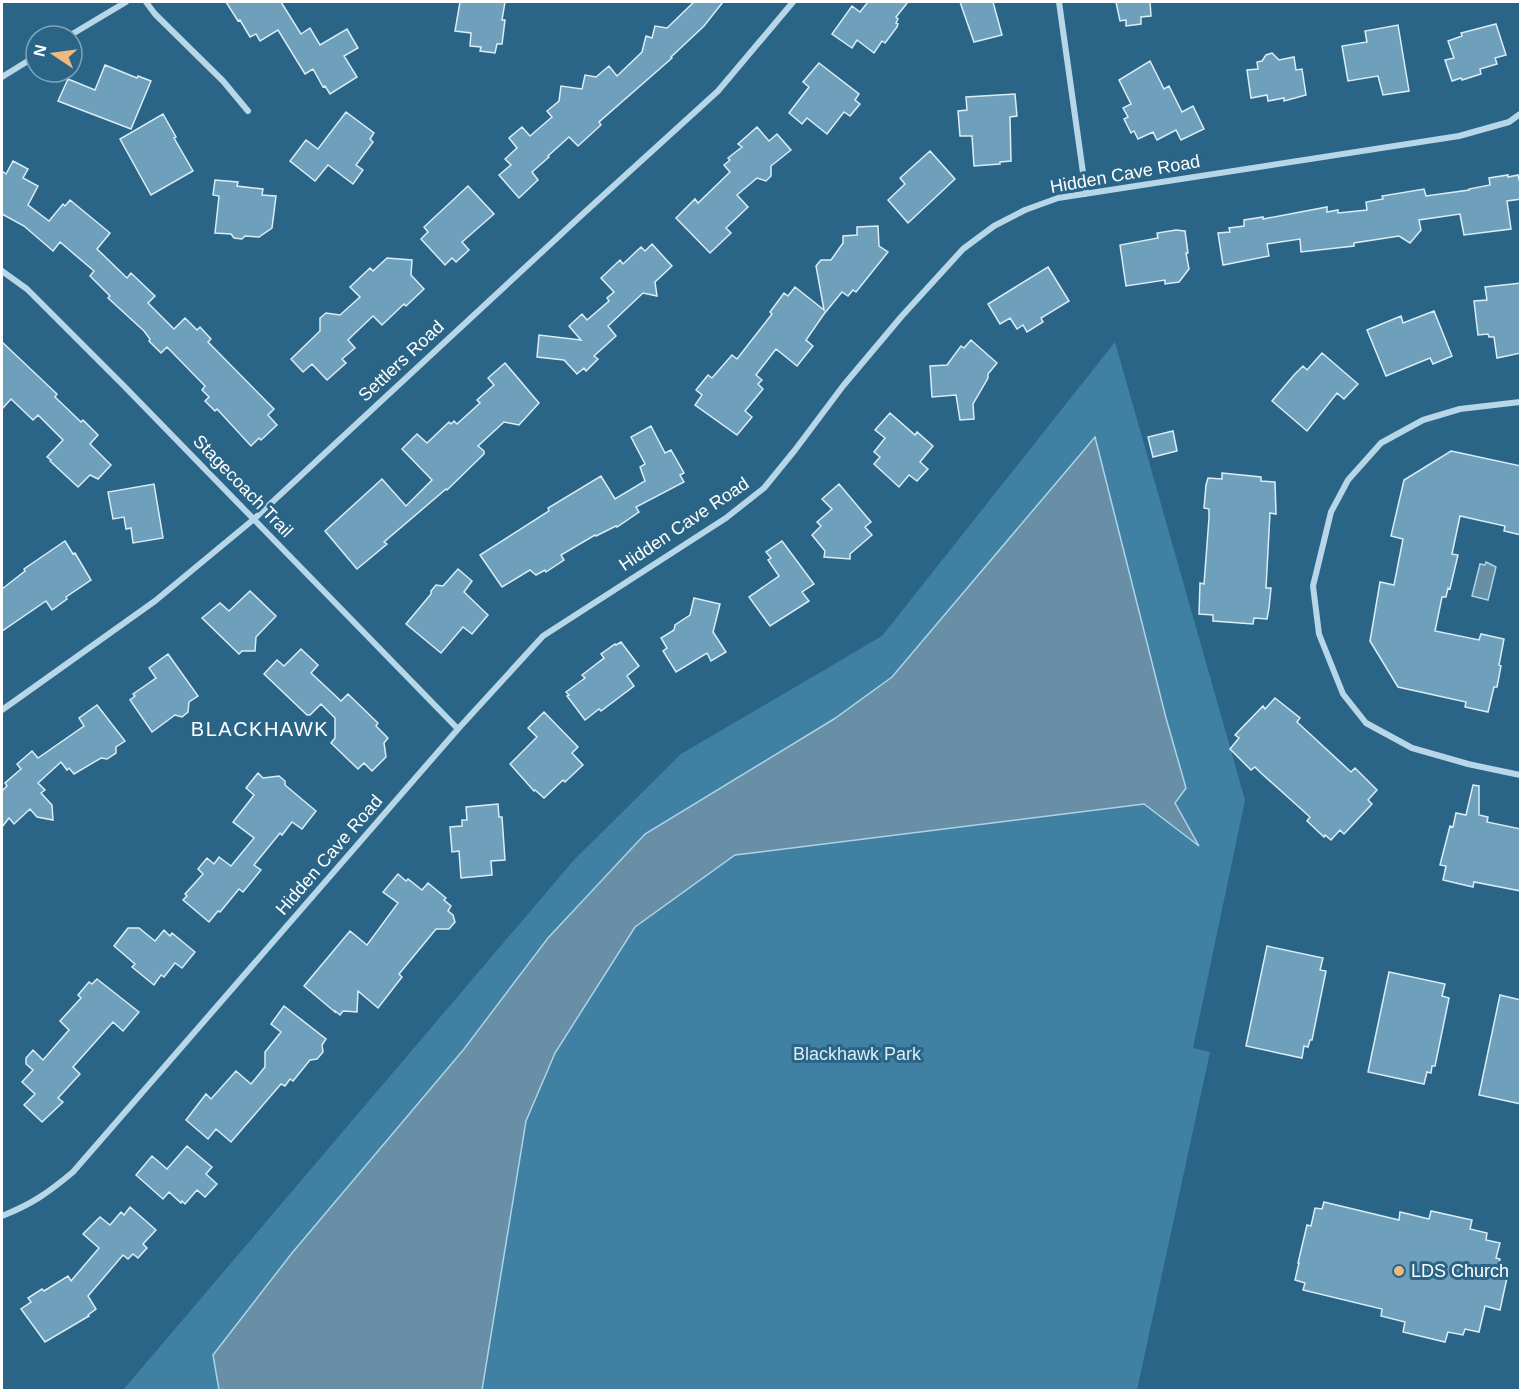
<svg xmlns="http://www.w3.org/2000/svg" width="1522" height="1392" viewBox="0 0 1522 1392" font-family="Helvetica,sans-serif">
  <rect width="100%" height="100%" fill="#2a6587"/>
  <!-- green -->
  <path fill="#3f80a3" d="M1115,342L1245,800L1193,1048L1210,1052L1137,1390H123L573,861L681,754L882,636Z"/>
  <!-- water -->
  <path fill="#688fa5" stroke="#acd4e8" stroke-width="1.5" d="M1095,437L1166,718L1186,788L1175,803L1199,846L1144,804L735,855L635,927L555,1053L526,1121L482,1390H219L213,1355L292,1253L464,1049L548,938L645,834L834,719L892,677Z
    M1486,562L1496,567L1488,600L1472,596L1480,564L1485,565Z"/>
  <!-- building -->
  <path fill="#6ea0bb" stroke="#daedf6" stroke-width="1.5" d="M226,2H281L301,34L310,28L320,45L347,29L358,48L344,56L357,77L330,94L325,86L323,87L313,69L305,74L278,30L260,41L256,34L250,37L240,20L238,21Z
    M460,2H505L502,20H505L502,44H497L495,53L480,51L481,47L470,46L471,33L455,31Z
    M694,2H723L704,26L671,57L672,58L599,122L601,125L578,146L569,137L548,156L549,157L532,172L538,180L519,198L499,175L511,165L505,159L517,148L509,138L522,127L530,136L552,117L547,111L559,101L561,86L582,89L585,75L596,77L609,66L617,76L642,52L646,36L652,38L655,26L667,28Z
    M868,2H908L896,17L898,19L896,23L898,24L897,27L885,43L882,41L874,53L857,40L852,48L832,34L852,6L860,12Z
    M960,2H993L1002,35L974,42Z
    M1116,2H1150L1151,16L1141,17V24L1126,26V20L1120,21Z
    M1496,24L1506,55L1495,58L1497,64L1480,69L1481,74L1462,80L1461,78L1452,81L1445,60L1454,58L1448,41L1462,36L1461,33Z
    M1398,25L1409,91L1383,95L1378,76L1348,81L1342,46L1367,42L1365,31Z
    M1272,53L1279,60L1294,57L1296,70L1302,69L1306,95L1284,101V98L1268,101L1267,95L1251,98L1247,70L1258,69L1257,62L1262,61L1266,55Z
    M1150,61L1164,89L1169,86L1182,112L1193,106L1204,129L1181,140L1176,130L1157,140L1153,132L1138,139L1134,131L1131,133L1124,119L1128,117L1123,108L1131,104L1119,80Z
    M819,63L859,94L855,100L860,104L850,116L844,112L827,134L807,118L802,124L789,113L809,87L803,82Z
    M105,65L137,78L138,76L151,81L131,129L58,101L68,79L95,90Z
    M1015,94L1017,116L1010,117L1011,161L1000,162V164L974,166L972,136H960L958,111L967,110L966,97Z
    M346,112L374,133L370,139L373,142L356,165L363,170L353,184L328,165L315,181L290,161L306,140L318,149Z
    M163,114L176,137L174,138L193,171L151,195L120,139Z
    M757,127L769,141L777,134L791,150L771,166V176L766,181L757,178L737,195L748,207L726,228L731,233L710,253L676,218L695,199L698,203L730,172L724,165L730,160L728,158L742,147L738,144Z
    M930,151L955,179L908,223L888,200L905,184L900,178Z
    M13,161L28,169L23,178L38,186L28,205L49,221L63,204L65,206L70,200L110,233L97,249L127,278L131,273L155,296L148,303L174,329L185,318L197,330L200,327L211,339L208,342L274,409L268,415L277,425L261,440L259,438L251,446L217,409L215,411L205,401L209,397L202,390L205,386L167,347L161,353L149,341L150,339L144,331L108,298L110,296L90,276L94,271L60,242L53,251L24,226L2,214V171L6,174Z
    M1508,175V177L1518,175L1521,188V199L1507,201L1511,229L1464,235L1460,214L1419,220L1421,230L1410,243L1399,236L1354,243V246L1301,252L1300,239L1267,244L1269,256L1223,265L1218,233L1230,232L1229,228L1244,226V220L1263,217V219L1327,207V212L1338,210V213L1367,210L1366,202L1383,199L1382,196L1424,189L1426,196L1469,190V189L1490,185L1489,178Z
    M215,180L238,182L237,186L263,189L262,195L276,196L272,228L259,237L245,236L242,239L234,238L231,234L215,233L219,196L213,195Z
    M468,186L494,214L462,242L469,250L456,262L452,258L445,265L421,239L428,232L424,227Z
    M878,226L879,246L888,252L856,292L853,290L848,296L842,292L824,314L806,340L813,346L797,366L776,349L756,375L762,380L758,384L763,389L745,411L752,417L737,435L695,405L702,395L696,390L708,375L712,378L732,355L737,359L772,314L770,312L784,293L788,296L795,287L824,310L816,266L821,260H831L843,243V236L857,235V227Z
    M1176,230L1185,231L1188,253H1186L1189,269L1179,282L1165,284V280L1126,286L1120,245L1158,238L1157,233Z
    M652,244L672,266L655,282L657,296L643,293L608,326L616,336L594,356L598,359L586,371L584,368L577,374L564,360L537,357L539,335L581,340L569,326L582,314L587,320L609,301L607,298L614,292L601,278L620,260L623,264L641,247L645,251Z
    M387,258L412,260L411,275L424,289L406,306L404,304L382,325L373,316L352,336L348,340L355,348L342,359L346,363L327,380L312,364L303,372L291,359L320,331V318L326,313L340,315L360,297L350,287L370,268L373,271Z
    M1048,267L1069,301L1041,318L1043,322L1027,332L1023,325L1017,329L1010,318L1000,324L988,304Z
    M1521,283V353L1497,358L1494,337H1489L1488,334L1478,335L1474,301L1487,300L1485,287Z
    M1434,311L1452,356L1433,364L1430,358L1386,376L1367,330L1401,316L1403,323Z
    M971,340L997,363L988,374V378L973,404L974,419L960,420L956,395L932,397L930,366L947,365L961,346L964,348Z
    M2,342L57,394L55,397L81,422L83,420L98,435L90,444L111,465L98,479L90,475L78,487L50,461L51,460L47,457L63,440L38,415L33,420L11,399L2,409Z
    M1322,353L1358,384L1344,399L1337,393L1307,431L1272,401L1294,375L1303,366L1307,370Z
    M505,363L539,403L519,425L504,422L478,446L484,451V454L447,490L446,489L384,542L387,544L357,569L325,531L382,479L406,506L432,480L402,449L417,434L427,443L449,422L451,424L454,421L457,424L480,403L477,400L494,385L488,378Z
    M890,413L915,435L917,432L933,446L920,462L928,469L917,481L909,475L899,487L874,464L880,457L874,452L885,438L875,430Z
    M651,426L665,453L671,450L684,473L680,475L684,482L636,507L639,512L617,527L616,526L596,536L595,535L561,555L564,560L546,572L545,570L536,575L530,570L502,587L480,555L549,511L548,508L601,476L615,499L645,481L640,467L645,464L631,437Z
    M1173,431L1177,451L1153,457L1148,437Z
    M1451,451L1521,466V535L1504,531L1505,526L1460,516L1452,554L1458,555L1450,589L1448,588L1446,597H1442L1435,631L1479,640L1481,634L1504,639L1499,665L1501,666L1497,687H1494L1488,712L1465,707L1466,702L1398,687L1370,641L1380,582L1394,585L1403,539L1391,536L1404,480Z
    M1222,473L1261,477V481L1275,482L1276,514L1270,513L1266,588H1271L1269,608L1267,619L1254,618L1253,624L1213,621V615L1199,614L1200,583L1204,584L1209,518V509L1204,508L1206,485L1208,478L1222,479Z
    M154,484L163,538L133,543L131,528L126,529L124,517L113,519L108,492Z
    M839,484L871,522L865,527L872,535L850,554V559L824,557L825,551L812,535L821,526L817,522L832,509L822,499Z
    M65,541L73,554L75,553L91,580L66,597L67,599L52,610L46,601L2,631V589L25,571L24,569Z
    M782,541L814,584L802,592L809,601L770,626L749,597L779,576L768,560L771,558L766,552Z
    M458,569L472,581L464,592L488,615L472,634L463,627L441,653L406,624L431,594V591L436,585L443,586Z
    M250,591L276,616L256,637L255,651H242L239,654L202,618L220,603L229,611Z
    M694,598L720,604L713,632L726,652L711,661L707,653L676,672L663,651L667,648L661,638L674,630L675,625L690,615Z
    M621,642L639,666L627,676L634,686L601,711L599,709L585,720L567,696L569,695L566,692L585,678L582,675L604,658L601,654L615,644L616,645Z
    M301,649L318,665L311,673L341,701L348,694L378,723L376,726L388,738L384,743L386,757L372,771L364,763L358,769L331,743L335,738V718L321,704L310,715H307L264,674L277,660L284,666Z
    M168,654L198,696L189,702L188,712L182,717L175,715L152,732L130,700L135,696L133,694L156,678L149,668Z
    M1275,698L1300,718L1297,722L1351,772L1355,768L1377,790L1368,800L1372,804L1344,834L1340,830L1331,840L1325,835L1324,837L1307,821L1310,817L1261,773L1255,767L1251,770L1230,749L1239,738L1235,735L1263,706L1265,709Z
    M97,705L125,741L116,747V753L107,759L101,758L74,774L69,768L67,770L61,762L38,783L45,790L41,793L52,805L53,820L37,817L30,809L14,824L9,818L2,827V791L7,786L5,783L21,769L17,764L32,751L38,758L84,726L79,718Z
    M544,712L578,747L572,753L583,765L565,782L563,780L544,798L535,790L534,791L510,764L537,737L528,728Z
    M258,773L263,778L279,776L285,781V785L316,811L302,829L292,822L282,835L280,833L254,865L261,870L243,892L239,889L220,912L218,911L209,922L183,900L187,896L185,894L203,874L198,869L207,858L214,864L219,857L231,866L254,838L233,822L254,795L246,788Z
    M1473,785L1479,786V815L1488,817L1487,822L1521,829V891L1474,882L1473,887L1443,880L1446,866L1440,865L1450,826L1453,827L1456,813L1466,815Z
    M498,804L499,817H502L505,860L491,861L492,875L461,878L459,851L452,852L450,827L462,826V820H467L466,807Z
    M398,874L406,881L408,879L422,890L428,883L446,898L444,900L451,906L448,911L453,915L455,922L449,929H436L399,974L402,977L378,1008L358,991L357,1012L343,1011L340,1015L335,1011V1012L304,986L350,931L367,945L398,903L383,892Z
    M128,928H139L155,941L164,930L170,936L172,933L195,952L182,968L175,963L164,977L161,975L154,985L132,967L135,964L114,946Z
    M1267,946L1323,958L1320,970L1326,971L1312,1040H1310L1308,1047L1304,1046L1302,1058L1246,1046Z
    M1389,972L1445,984L1442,996L1449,998L1435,1066H1432L1431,1073L1427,1072L1424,1084L1368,1072Z
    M97,979L139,1012L123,1031L113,1022L73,1067L80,1074L58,1098L63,1102L42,1122L24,1105L35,1094L22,1082L33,1070L26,1064V1058L33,1050L43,1060L69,1030L60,1021L81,998L78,995L89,982L92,984Z
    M1500,995L1521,1000V1104L1479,1095Z
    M284,1006L326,1039L322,1045L323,1052L317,1059L310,1060L293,1081L290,1079L285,1086L281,1084L231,1142L216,1129L208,1139L186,1120L206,1094L211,1099L236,1071L251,1084L265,1067V1052L281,1032L271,1024Z
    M187,1146L212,1167L206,1174L217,1184L205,1197L197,1190L185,1204L182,1201L181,1203L169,1192L163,1199L136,1175L152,1156L167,1169Z
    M1324,1202L1399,1220L1400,1212L1429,1219L1431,1211L1472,1220L1470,1229L1487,1233L1486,1240L1500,1243L1496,1258L1500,1259L1497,1270L1508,1273L1500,1310L1485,1306L1479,1332L1465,1329L1463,1335L1448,1332L1445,1342L1403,1332L1405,1322L1381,1316L1382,1309L1303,1290L1305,1283L1295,1280L1299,1263H1298L1307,1225L1311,1226L1315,1208L1322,1209Z
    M130,1207L156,1230L143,1244L147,1248L138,1258L133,1254L128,1259L123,1255L88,1296L96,1309L88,1315L89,1316L45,1342L21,1309L31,1302L28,1298L42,1289L44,1291L68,1276L71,1281L99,1248L83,1234L100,1217L110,1225L121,1212L124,1215Z"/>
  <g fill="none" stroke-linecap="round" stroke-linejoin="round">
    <!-- street -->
    <path stroke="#b7d7e8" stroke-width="6" d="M146,2L155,14L223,81L248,111
      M1059,2L1086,194
      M69,36L126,2
      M2,77L36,56
      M2,271L27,289L124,386L458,729
      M1520,402L1460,409L1423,420L1381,443L1348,480L1331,512L1313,586L1319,634L1343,694L1366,723L1412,748L1468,764L1520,775
      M2,710L155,601L254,519L585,212L718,91L793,2
      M2,1216C32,1204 48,1193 73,1172L458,729L543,636L726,518L764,488L795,450L843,386L901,317L963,249L994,226L1025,210L1058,198L1459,136L1509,122L1520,114"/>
  </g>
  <!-- markers -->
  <circle fill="#eeb87e" stroke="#2a6587" stroke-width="2" cx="1399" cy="1271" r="6"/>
  <g text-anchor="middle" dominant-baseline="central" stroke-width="6" stroke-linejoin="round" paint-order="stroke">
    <!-- street labels -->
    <g font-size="18" fill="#fff" stroke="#2a6587">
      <text transform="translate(1125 174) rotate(-10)">Hidden Cave Road</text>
      <text transform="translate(401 361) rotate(-43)">Settlers Road</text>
      <text transform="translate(243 486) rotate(46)">Stagecoach Trail</text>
      <text transform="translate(684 524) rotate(-34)">Hidden Cave Road</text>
      <text transform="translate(329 855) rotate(-49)">Hidden Cave Road</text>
    </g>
    <!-- park labels -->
    <g font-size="18" fill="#daedf6" stroke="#2a6587">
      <text x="857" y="1054">Blackhawk Park</text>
    </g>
    <!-- poi labels -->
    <g font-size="18" fill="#fff" stroke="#2a6587" text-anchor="start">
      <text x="1411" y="1271">LDS Church</text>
    </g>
    <!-- neighbourhood labels -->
    <g font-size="20" letter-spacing="1.5" fill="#fff" stroke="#2a6587">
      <text x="260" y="729">BLACKHAWK</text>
    </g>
  </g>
  <!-- border -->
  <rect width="1522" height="1392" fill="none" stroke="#ffffff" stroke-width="6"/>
  <!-- north arrow -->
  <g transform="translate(54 54) rotate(283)"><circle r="28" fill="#2a6587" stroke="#7fa3b7" stroke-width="1.5"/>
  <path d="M0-4.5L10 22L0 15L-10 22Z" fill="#eeb87e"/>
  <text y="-9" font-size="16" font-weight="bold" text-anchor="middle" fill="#ffffff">N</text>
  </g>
</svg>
